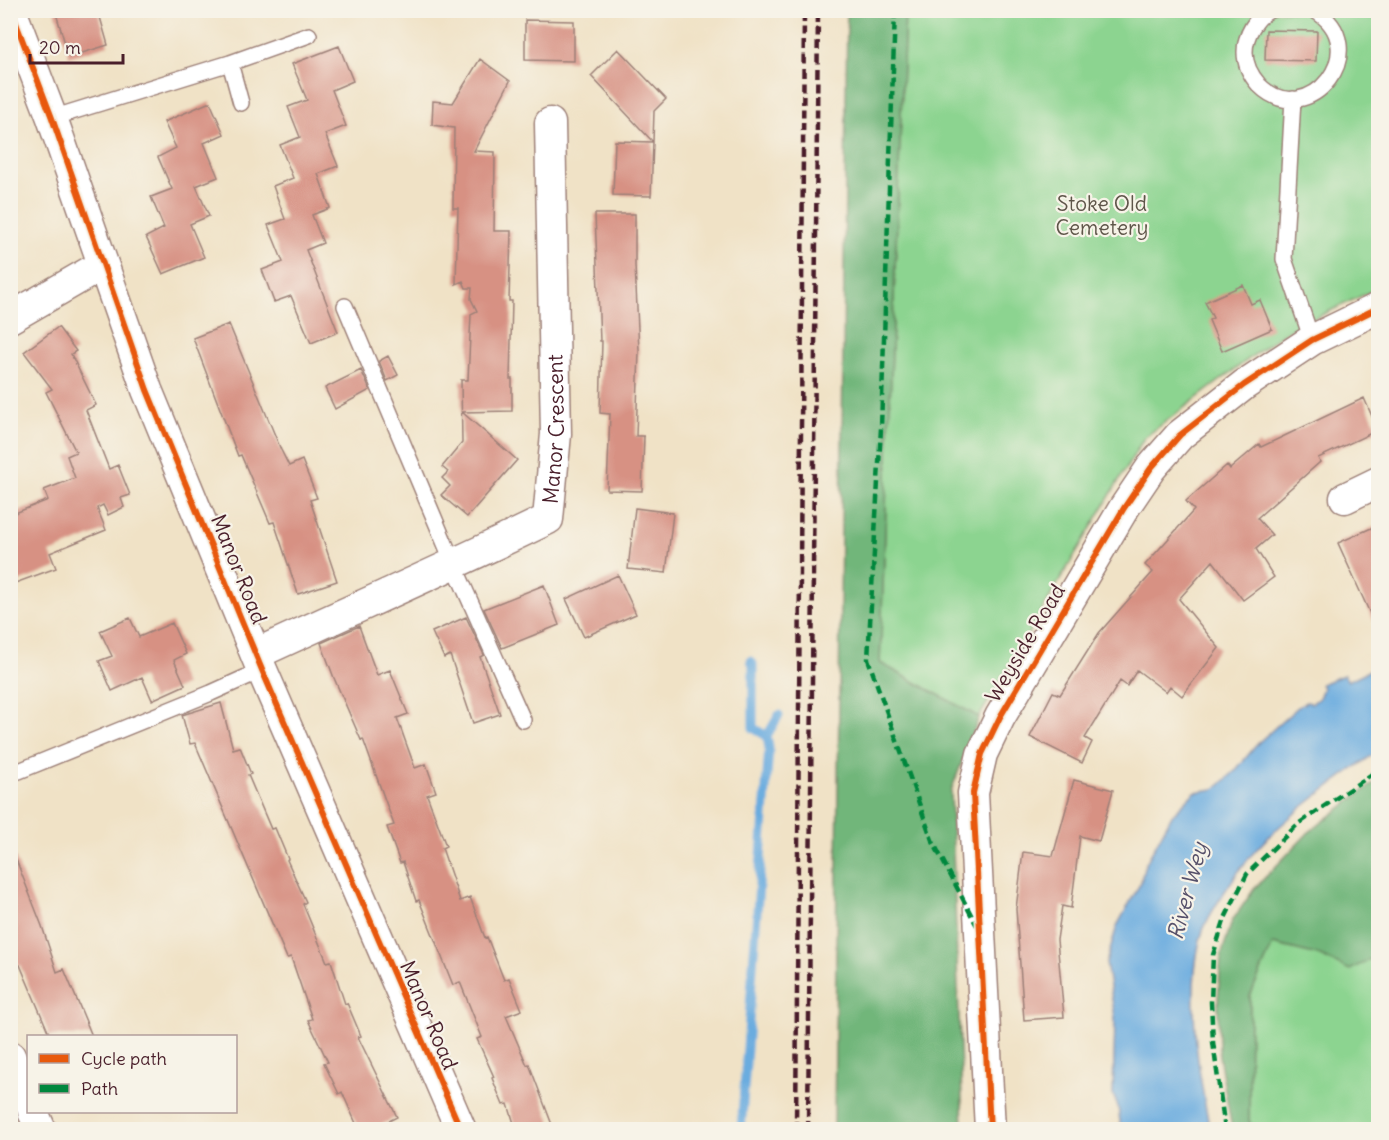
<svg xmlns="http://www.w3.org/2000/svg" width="1389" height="1140" viewBox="0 0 1389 1140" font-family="Delius,sans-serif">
  <rect width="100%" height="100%" fill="#f7f3e8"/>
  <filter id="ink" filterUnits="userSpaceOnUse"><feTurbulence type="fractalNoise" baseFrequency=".0167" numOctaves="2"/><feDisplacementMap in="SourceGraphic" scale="12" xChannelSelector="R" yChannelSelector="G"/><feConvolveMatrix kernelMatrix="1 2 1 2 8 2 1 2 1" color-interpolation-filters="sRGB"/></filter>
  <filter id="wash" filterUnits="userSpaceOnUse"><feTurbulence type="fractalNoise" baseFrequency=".008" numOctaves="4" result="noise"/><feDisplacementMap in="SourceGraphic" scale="24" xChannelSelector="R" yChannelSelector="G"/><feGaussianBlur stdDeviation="1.35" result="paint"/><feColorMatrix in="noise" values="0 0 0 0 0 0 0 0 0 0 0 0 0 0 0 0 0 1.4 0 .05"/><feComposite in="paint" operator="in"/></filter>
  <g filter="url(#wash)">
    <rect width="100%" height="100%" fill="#f0e2c6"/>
    <!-- green -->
    <path fill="#8cd490" stroke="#6b7a5e" stroke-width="1.5" d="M905,11H1378V288L1282,334L1144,438L979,717L880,663Z
      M1378,780V1129H1252L1249,1120L1250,996L1308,833Z"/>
    <!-- forest -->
    <path fill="#71b67a" stroke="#5e6a52" stroke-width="1.5" d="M847,11H905L880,663L979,717L951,791L963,1129H834Z
      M1378,780V955L1350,970L1318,955L1273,944L1250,996L1249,1120L1252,1129H1232L1219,1056L1218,1000L1221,956L1232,921L1254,889L1308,833Z"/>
    <!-- water -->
    <path fill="#6bacdf" stroke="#5a6685" stroke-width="1.5" d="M1378,666V751C1338,780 1280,820 1249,858C1238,871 1229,885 1220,899C1212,912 1204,924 1200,940C1186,997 1198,1073 1210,1129H1121L1118,1107L1113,1094L1115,1017L1106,963L1117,926L1141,882L1144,867L1172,815L1195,792L1214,789L1220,785L1235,771L1259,742L1298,707L1306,702L1312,703L1319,698L1323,688L1321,684L1344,675L1348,681Z"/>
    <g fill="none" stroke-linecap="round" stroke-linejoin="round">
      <!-- stream -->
      <path stroke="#6bacdf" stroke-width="9" d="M751,661L753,664V728L767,736
        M741,1130L769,748L767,736L779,715"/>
    </g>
    <g id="blocks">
      <!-- building -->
      <path fill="#d79183" d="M55,10H98L108,45L69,57Z
        M525,20L574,21V61L525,60Z
        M1266,30L1317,31L1316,61L1265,60Z
        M339,46L353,81L332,90L346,126L325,134L338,166L318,174L330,208L312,215L323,243L306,250L338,332L311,343L291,296L274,302L262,270L283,262L268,225L285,219L273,186L293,178L280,145L300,137L288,107L307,100L292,64Z
        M618,49L666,99L654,111L653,142L591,76Z
        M480,59L510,81L474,151L495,152L494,231H511L509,301H512L510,379H512V411L462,412L517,460L467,517L441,495L450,486L442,478L448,472L442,467L462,443L461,380H468L471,314L477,311L471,299L472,288H466L463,281L456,284L458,208H453L454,128L432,125L433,101L453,103Z
        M210,102L224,134L204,143L218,177L196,186L209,216L190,224L204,257L163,274L146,237L164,228L151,197L172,189L158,157L176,148L164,122Z
        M615,141L653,142L651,196L613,195Z
        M595,214H635V265L639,351L636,436H644L642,491L607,490L610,414L600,413L602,341H600Z
        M1243,285L1251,304L1260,300L1272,329L1222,351L1209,320L1213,318L1205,302Z
        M229,324L281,450L289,466L302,460L317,498L310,500L337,581L298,594L274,522L270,523L241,455L238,456L193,338Z
        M58,327L76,351L71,354L96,405L86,410L109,469L118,465L130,495L121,498L124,507L108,515L103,505L97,508L106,530L50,553L56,568L10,585V515L48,500L44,490L75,478L67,456L76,452L46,392L52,389L24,352Z
        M388,356L398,375L387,381L379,361Z
        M361,370L370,390L335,409L325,388Z
        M1364,398L1378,430L1318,458L1320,462L1257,518L1272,535L1256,549L1274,577L1243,600L1213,561L1179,599L1219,648L1182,696L1170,686L1166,692L1137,670L1127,686L1120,681L1085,738L1092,742L1082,763L1030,737L1053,692L1060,695L1099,633L1153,572L1145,565L1194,510L1186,501L1227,465L1230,469L1259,444L1261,447Z
        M635,508L673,513L666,573L628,569Z
        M1378,525V631L1338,543Z
        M618,575L636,614L584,637L566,599Z
        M544,585L559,625L502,648L484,609Z
        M466,617L484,655L480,657L500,714L473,723L450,655L444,658L432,632Z
        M130,618L139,637L172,623L186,654L174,660L185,685L152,700L142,677L112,691L99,661L112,656L100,631Z
        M359,626L377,675L390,670L408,714L397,718L415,768L426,764L436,792L427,795L446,846L442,848L460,901L470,897L485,938L487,937L504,980L509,978L522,1010L506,1016L527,1065L529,1064L554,1130H516L508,1104L503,1105L492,1078L494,1077L477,1039L482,1037L460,982L453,985L419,900L416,901L403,862L400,863L387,827L394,825L363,739L361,740L334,678L321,643Z
        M221,703L233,749L240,747L251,774L248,775L271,829L275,828L288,859L287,860L306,902L303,904L327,962L331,961L345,1004L347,1003L361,1036L358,1037L397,1117L371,1130H359L342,1092L339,1094L324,1063L328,1062L308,1020L312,1019L291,957L287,958L195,743L190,744L182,715Z
        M1074,780L1113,790L1099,841L1080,836L1071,908L1062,906L1057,940L1064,1017L1024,1020L1016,909L1023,852L1053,856Z
        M10,852H13L42,926L57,972L64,969L92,1036H50L20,965L15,967L10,952Z"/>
    </g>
  </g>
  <g filter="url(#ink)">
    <use href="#blocks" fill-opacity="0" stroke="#9d8078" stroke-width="1.5"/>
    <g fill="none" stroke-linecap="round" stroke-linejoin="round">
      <defs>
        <path id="service" d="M1270,10C1256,17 1245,35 1245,52C1245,64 1251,76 1259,85C1308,134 1377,47 1314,10
          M230,63L241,103
          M1293,99L1284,259L1312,340
          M52,118L230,63L309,35
          M345,306L454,565L523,720
          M19,771L211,693L262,670"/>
        <g id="minor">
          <path d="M11,10L52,118L147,390L262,670L461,1130"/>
          <path d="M10,318L102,265"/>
          <path d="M1345,498L1378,482"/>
          <path id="s1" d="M256,654C353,609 452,566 548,519L556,434L550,123"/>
          <path d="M10,1056L28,1100"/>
          <path d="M33,1112L41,1130"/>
          <path d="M990,1130L973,793L982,754L1000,717L1124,508L1151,468L1180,435L1244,385L1312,340L1378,308"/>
        </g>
      </defs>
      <!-- service casing -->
      <use href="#service" stroke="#9d8078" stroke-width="18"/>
      <!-- minor casing -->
      <use href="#minor" stroke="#9d8078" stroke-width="33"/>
      <!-- service -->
      <use href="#service" stroke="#fff" stroke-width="15"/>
      <!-- minor -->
      <use href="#minor" stroke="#fff" stroke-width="30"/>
      <!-- rail -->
      <path stroke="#4a1f2b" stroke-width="4.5" stroke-dasharray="9 4.5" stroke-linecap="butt" d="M796,1130L804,10
        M808,1130L818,10"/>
      <!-- quiet -->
      <path stroke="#00873e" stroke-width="4.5" stroke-dasharray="9 4.5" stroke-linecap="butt" d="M895,10L881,428L868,659L932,840L977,926
        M1225,1130L1213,1042L1211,1002L1213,955L1225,918L1247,874L1298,824L1378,770"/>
      <defs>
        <path id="cycleway" d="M11,10L52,118L147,390L262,670L461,1130
          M990,1130L973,793L982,754L1000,717L1124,508L1151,468L1180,435L1244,385L1312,340L1378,308"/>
      </defs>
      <!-- cycleway casing -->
      <use href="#cycleway" stroke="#f7f3e8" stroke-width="10"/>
      <!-- cycleway -->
      <use href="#cycleway" stroke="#e8590c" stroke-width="6"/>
    </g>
  </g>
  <g text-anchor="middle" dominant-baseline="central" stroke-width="4.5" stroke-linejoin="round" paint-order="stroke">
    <!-- park labels -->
    <g font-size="21" fill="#5e5549" stroke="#f7f3e8">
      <text x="1102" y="203">Stoke Old<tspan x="1102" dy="24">Cemetery</tspan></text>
    </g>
    <!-- street labels -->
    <g font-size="21" fill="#4a1f2b" stroke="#f7f3e8">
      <text stroke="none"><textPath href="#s1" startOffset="412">Manor Crescent</textPath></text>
      <text transform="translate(239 569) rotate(68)">Manor Road</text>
      <text transform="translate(1025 643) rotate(-59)">Weyside Road</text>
      <text transform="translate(429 1015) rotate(67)">Manor Road</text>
    </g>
    <!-- water labels -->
    <g font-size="22" font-style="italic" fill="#56506a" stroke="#f7f3e8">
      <text transform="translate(1187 891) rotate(-75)">River Wey</text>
    </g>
  </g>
  <!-- margin -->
  <rect width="1389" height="1140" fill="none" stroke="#f7f3e8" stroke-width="36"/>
  <!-- legend -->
  <rect x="27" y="1035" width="210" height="78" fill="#f7f3e8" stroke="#b29e9c" stroke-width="1.5"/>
  <rect x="39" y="1054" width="30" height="9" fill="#e8590c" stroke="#b29e9c" stroke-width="1.5"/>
  <text x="81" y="1065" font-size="18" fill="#4a1f2b">Cycle path</text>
  <rect x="39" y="1084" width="30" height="9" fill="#00873e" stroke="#b29e9c" stroke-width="1.5"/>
  <text x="81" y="1095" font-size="18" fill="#4a1f2b">Path</text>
  <!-- scale -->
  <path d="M30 54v9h93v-9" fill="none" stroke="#4a1f2b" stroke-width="3"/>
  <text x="39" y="54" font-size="18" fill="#4a1f2b" stroke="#f7f3e8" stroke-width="4.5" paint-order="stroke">20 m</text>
</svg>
